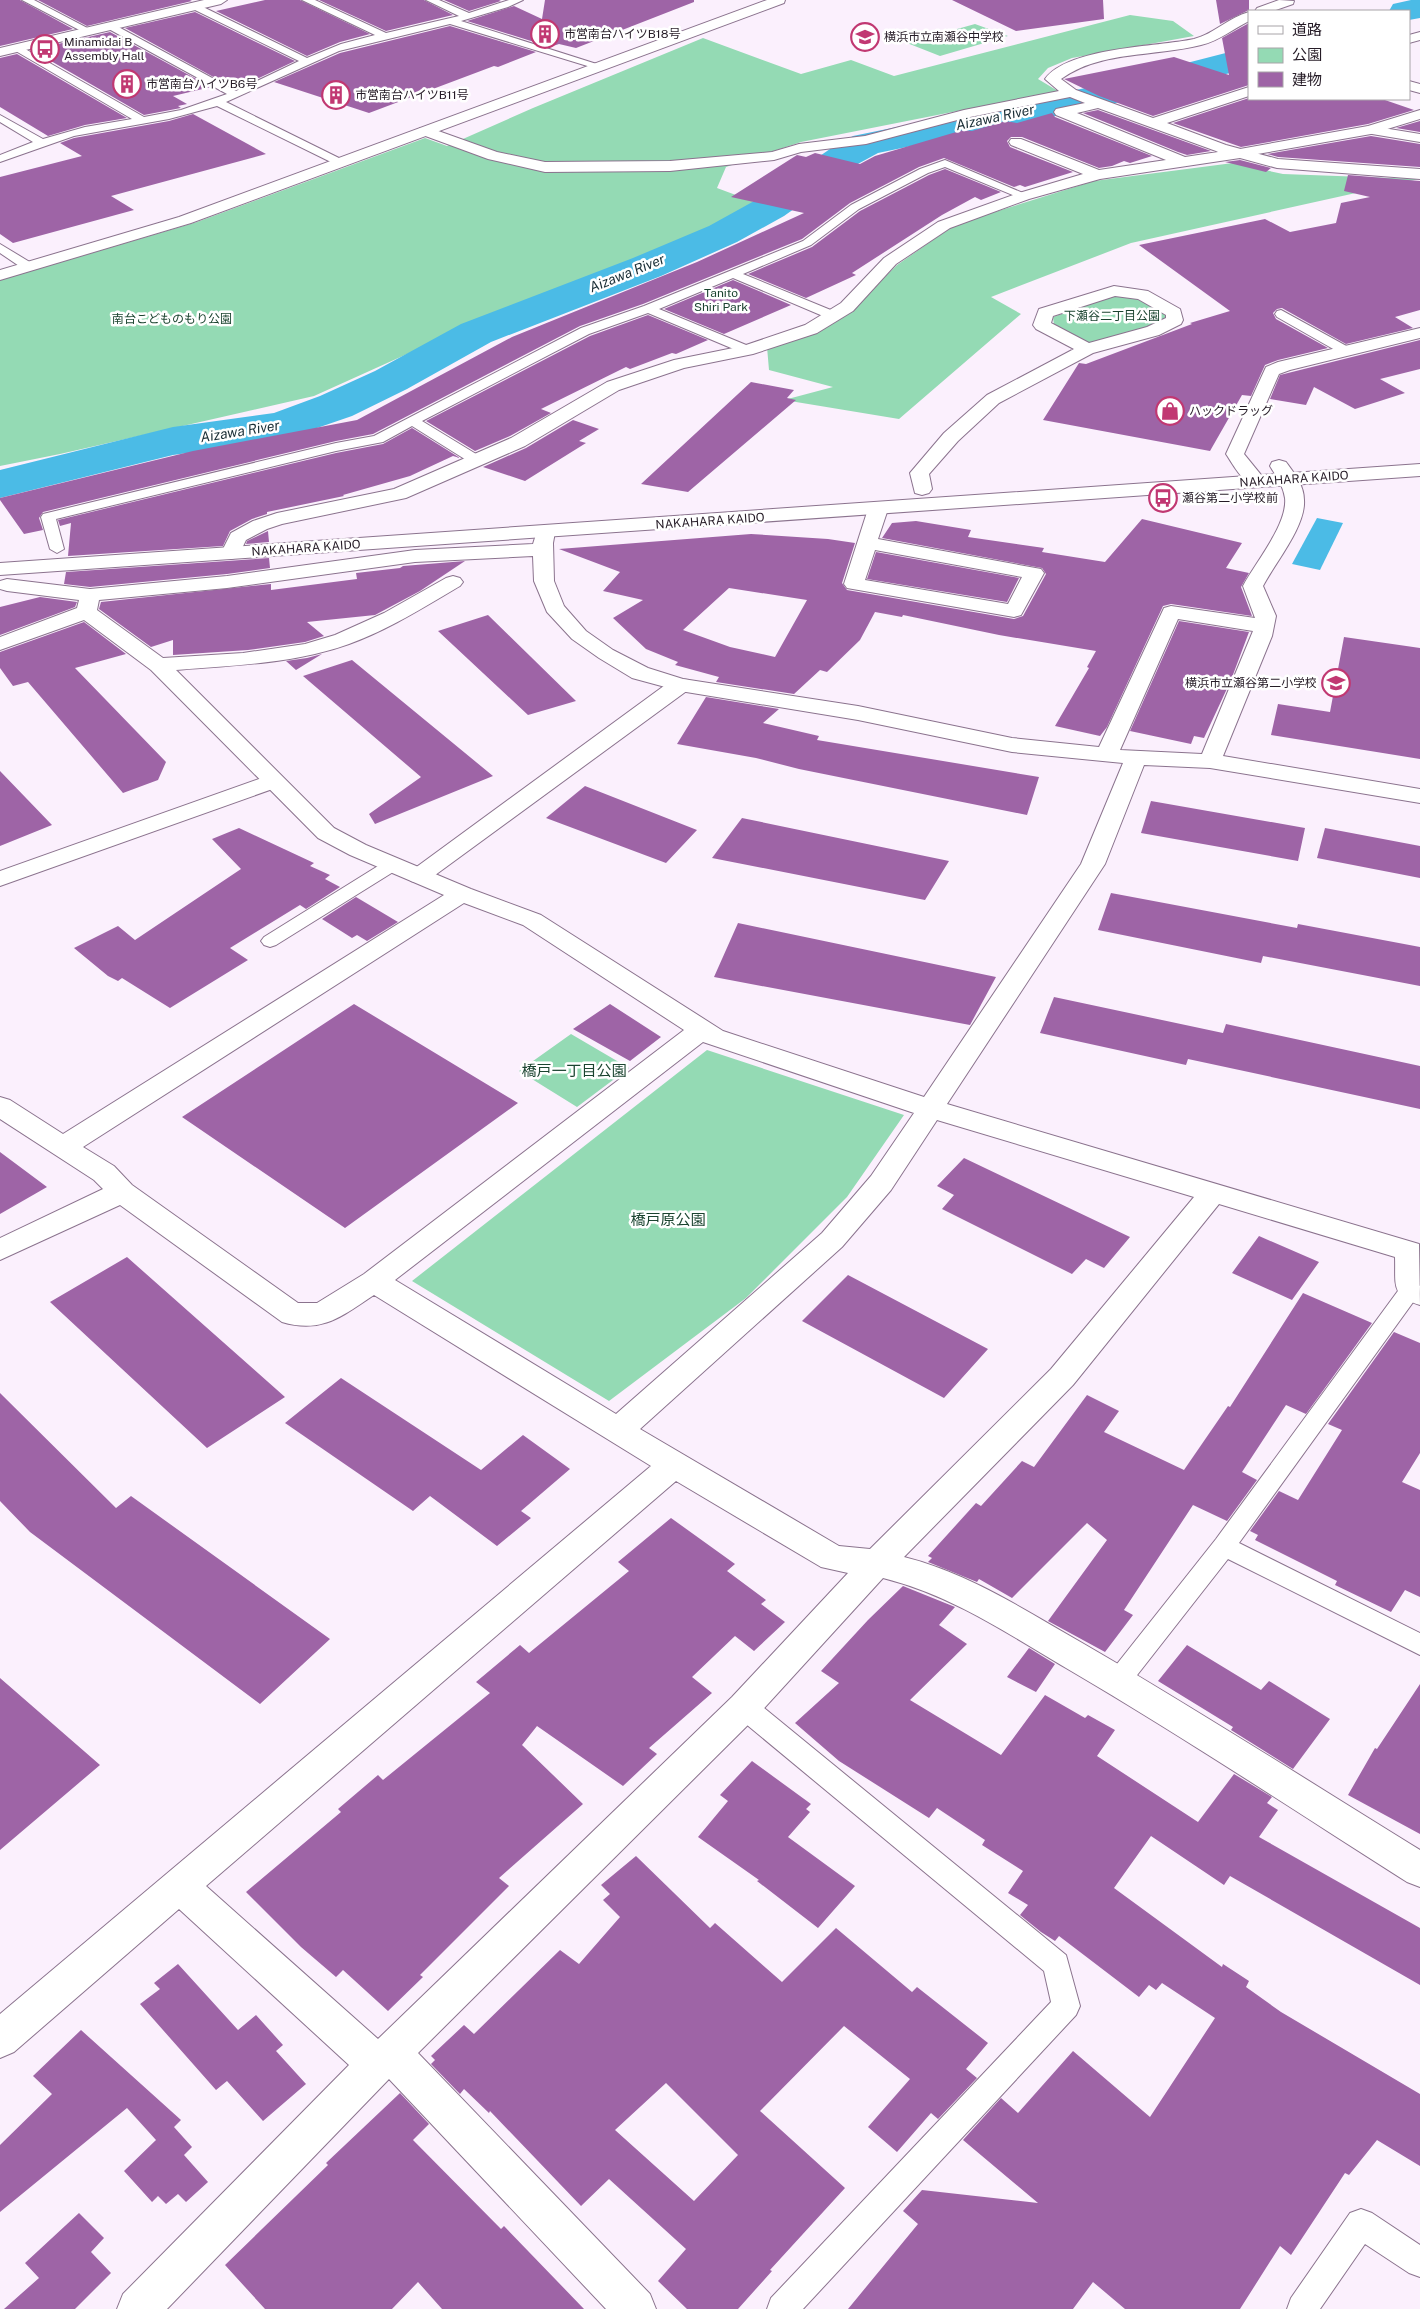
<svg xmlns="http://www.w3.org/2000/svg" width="1420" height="2309" viewBox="0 0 1420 2309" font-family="'Public Sans','Noto Sans JP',sans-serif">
  <rect width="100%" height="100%" fill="#fbf0fd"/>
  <!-- green -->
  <path fill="#94dab4" d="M1130,15L1173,21L1194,36L1072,58L1048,68L1038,79L1058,91L801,142L726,167L717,188L776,210L590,290L447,336L314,396L60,454L0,466V280L197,222L425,138L447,146L533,108L703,38L801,74L851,60L894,76Z
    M975,24L1008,36L940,56L907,43Z
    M1233,163L1283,174L1419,179L1131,243L991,297L1021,314L899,419L784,400L833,387L769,370L767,347L824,329L858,303L897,265L956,224L1094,181Z
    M1114,295L1135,297L1166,314V318L1150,327L1088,343L1054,325L1053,317Z
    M571,1034L629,1068L577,1107L519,1071Z
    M707,1050L904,1115L847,1197L746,1298L609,1401L412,1281Z"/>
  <!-- water -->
  <path fill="#4bbbe6" d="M1317,518L1343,523L1320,570L1292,564Z"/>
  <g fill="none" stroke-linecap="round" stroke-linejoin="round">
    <!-- river -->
    <path fill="#4bbbe6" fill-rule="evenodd" d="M1411,0H1420V18L1409,20V11H1389L1393,4Z
      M1249,47V68L1108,105L878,153L856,165L784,216L737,242L661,276L491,342L407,389L352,416L282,440L173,455L0,498V470L173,427L274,413L320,396L375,371L461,324L633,258L709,226L756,200L830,149L853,136L1105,84Z"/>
  </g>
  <!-- building -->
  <path fill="#9e64a6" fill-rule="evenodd" d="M0,0H20L73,29L0,46Z
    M38,0H190L192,1L87,26Z
    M265,0H300L370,34L340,42L307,56L216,11Z
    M319,0H424L453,15L386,31Z
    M444,0H499L501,1L469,11Z
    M545,0H694V2L576,48L559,44L550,47L467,21L514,6L542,19Z
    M952,0H1103L1104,19L1016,31Z
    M1216,0H1249V10L1220,24Z
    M195,12L295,61L259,78L256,77L226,84L125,28Z
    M1249,23V85L1153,116L1099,96L1064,79L1174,57L1229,75L1222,38Z
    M450,26L536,52L498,67L494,66L369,113L274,82L340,53Z
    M110,32L211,87L173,96L187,104L178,106L181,108L144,115L32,50Z
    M17,54L127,118L85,125L48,136L0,107V58Z
    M1249,98L1382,99L1414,110L1368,124L1241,147L1173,123Z
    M1098,110L1211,151L1187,155L1178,152L1083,113Z
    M1052,113L1055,117L1152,156L1130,163L1124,161L1112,166L1099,168L1022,137H1011L1007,141L1010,147L1073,172L1025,187L1020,185L1014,187L944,158L919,167L850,203L802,239L643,304L580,326L373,434L336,441L43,512L39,518L43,530L24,534L0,500V498L193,451L357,420L512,337L697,262L804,213L731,197L797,155L806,157L815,153L860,164L875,156L963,130L972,131L1005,121L1017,123Z
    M193,114L266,154L111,196L134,210L13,243L0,234V177L82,156L60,143L74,138L169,121Z
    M1420,121V132L1396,128Z
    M1371,136L1420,144V167L1278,157L1267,154Z
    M1240,160L1271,168L1266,172L1225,162Z
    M945,169L1001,192L981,200L975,197L942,215L852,273L856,275L806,298L748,274L812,247L860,211L929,175Z
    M1348,175L1420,181V310L1395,317L1413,328L1346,344L1282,308L1277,309L1273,313L1276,319L1328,348L1278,360L1265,365L1251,396L1242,395L1210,451L1043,420L1079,363L1086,364L1192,324L1190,323L1230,311L1139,245L1265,219L1290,232L1336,223L1341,203L1370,197L1344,191Z
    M733,280L791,305L724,334L664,309Z
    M648,315L708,340L676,354L672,353L630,369L626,367L541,409L551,413L510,436L475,451L426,421L590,336Z
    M1420,340V369L1380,379L1405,393L1355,409L1314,387L1306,405L1270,399L1280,375Z
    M751,382L794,390L787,398L796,400L688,492L641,484Z
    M573,420L599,429L579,441L586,443L525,481L483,467L526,448Z
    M412,428L460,458L453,456L410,476L343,495L344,496L267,512V514L252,519L230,531L223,546L68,556L71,523L60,526L58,520L336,453L383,444Z
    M1142,519L1242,543L1226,568L1249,573L1241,587L1252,616L1171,604L1163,606L1107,727L1100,736L1055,726L1089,668L1087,667L1096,651L999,635L903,615L902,617L875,612L860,640L827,672L820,670L794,694L716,682L719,677L675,665L678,662L646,649L613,618L643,600L603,591L620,572L559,549L751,534L828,539L855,543L842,583L847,590L1014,619L1023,616L1046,574L1042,568L882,538L892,523L916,521L971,530L968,537L1044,548L1042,552L1105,562ZM729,588L807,600L775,657L730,647L683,630Z
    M268,531L269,542L246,544L247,541Z
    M876,552L1019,578L1007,602L867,579Z
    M269,558L270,568L227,574L90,587L64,584L66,572Z
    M465,561L420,591L375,615L307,622L324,636L305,642L248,650L173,655V640L151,647L99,609L101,602L271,584V590L357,579L356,573L400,568L403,566Z
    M40,597L77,602L75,607L0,635V607Z
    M488,615L576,701L528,715L438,631Z
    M1179,621L1249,632L1231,680L1204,738L1194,736L1191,744L1130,731Z
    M84,622L126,654L75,668L166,762L158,780L123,793L28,682L13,686L0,668V652Z
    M1344,637L1420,648V759L1271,735L1278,704L1330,712Z
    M322,654L296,670L286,661L307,658Z
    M352,660L493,776L375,824L369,814L421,777L303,676Z
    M706,697L779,709L763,723L819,736L817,740L1039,777L1027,815L799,769L756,758L677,744Z
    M0,771L52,825L0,846Z
    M585,786L697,830L666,863L546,818Z
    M1151,801L1305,828L1298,861L1141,833Z
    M742,818L949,861L925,900L712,858Z
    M239,828L314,863L310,866L330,875L325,879L340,887L306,909L300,905L230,948L248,960L170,1008L122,978L118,981L108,976L74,948L118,926L135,940L241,869L212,839Z
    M1325,828L1420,846V878L1317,858Z
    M1111,893L1297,928L1298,924L1420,947V986L1263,956L1261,963L1098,930Z
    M356,897L398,922L367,941L357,935L352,938L322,919Z
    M738,923L996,977L970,1025L714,977Z
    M1054,997L1223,1033L1226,1024L1420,1066V1109L1188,1059L1186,1065L1040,1033Z
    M354,1004L518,1103L345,1228L182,1117Z
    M610,1004L661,1037L630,1061L573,1029Z
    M0,1152L47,1187L0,1214Z
    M964,1158L1130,1237L1104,1268L1086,1259L1072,1274L942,1209L954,1195L937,1186Z
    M1259,1236L1319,1262L1292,1300L1232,1273Z
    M127,1257L285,1397L207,1448L50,1302Z
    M848,1275L988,1349L944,1398L802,1321Z
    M1303,1293L1372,1323L1306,1414L1286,1405L1242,1472L1257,1480L1227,1521L1193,1505L1124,1610L1133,1615L1105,1652L1048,1621L1107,1540L1087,1523L1012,1598L979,1579L977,1582L928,1562L932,1558L928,1556L976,1503L981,1506L1022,1461L1034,1467L1087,1395L1119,1411L1104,1432L1184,1470L1228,1406L1230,1407Z
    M1394,1332L1420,1343V1453L1402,1482L1420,1490V1597L1405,1590L1391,1612L1335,1585L1337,1581L1255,1540L1258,1535L1250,1531L1279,1491L1298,1500L1342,1430L1328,1424Z
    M341,1378L481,1470L523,1435L570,1469L521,1511L531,1518L497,1546L430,1496L413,1511L285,1423Z
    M0,1393L116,1508L131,1496L330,1639L260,1704L30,1532L0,1501Z
    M671,1518L735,1564L727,1571L766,1600L761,1604L785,1622L754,1651L735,1636L692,1677L712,1693L649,1748L657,1754L623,1786L537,1726L522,1745L583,1804L499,1878L509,1886L420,1975L423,1977L388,2011L343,1970L336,1977L301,1947L246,1892L341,1812L338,1809L378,1775L383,1780L490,1693L476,1682L520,1645L529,1653L629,1571L618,1562Z
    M903,1586L955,1607L939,1625L967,1644L910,1700L1001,1755L1045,1695L1085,1718L1088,1715L1115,1730L1097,1756L1198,1822L1234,1774L1272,1797L1267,1803L1278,1810L1259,1837L1420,1928V1985L1230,1876L1224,1885L1151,1836L1114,1888L1222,1967L1223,1964L1249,1981L1246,1987L1281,2012L1420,2094V2166L1377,2140L1349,2175L1345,2173L1291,2255L1280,2246L1240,2309H1125L1093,2282L1073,2309H848L918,2224L903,2211L922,2190L1038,2203L963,2140L1001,2098L1018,2113L1073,2051L1150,2117L1215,2018L1162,1983L1156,1990L1149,1985L1139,1997L1059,1936L1055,1941L1041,1932L1020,1915L1028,1905L1008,1893L1023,1871L982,1845L985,1840L937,1808L929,1818L839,1761L795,1723L839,1683L821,1671L868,1620Z
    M1187,1645L1261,1690L1269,1681L1330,1719L1293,1769L1231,1730L1233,1727L1158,1681Z
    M1029,1648L1055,1664L1036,1692L1007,1677Z
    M0,1678L100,1765L0,1850Z
    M1420,1684V1834L1348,1795L1375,1748L1377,1749Z
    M752,1761L811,1804L806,1809L810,1812L788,1837L855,1886L818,1928L757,1881L759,1880L698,1837L728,1801L720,1795Z
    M636,1856L710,1928L715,1923L782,1982L836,1928L912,1992L917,1987L988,2043L966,2069L977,2078L938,2119L931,2113L897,2152L868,2127L910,2079L844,2026L760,2111L845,2188L770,2270L772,2271L738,2309H687L658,2281L686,2249L609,2179L581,2206L490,2111L489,2113L464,2089L460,2094L431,2064L435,2060L431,2056L464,2025L474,2034L560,1950L579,1964L620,1917L603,1900L610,1894L601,1885ZM666,2083L738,2155L694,2201L615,2130Z
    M178,1964L238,2030L256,2015L283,2045L276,2051L306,2084L263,2121L227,2081L216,2090L140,2004L160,1989L154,1983Z
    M81,2030L181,2120L174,2127L192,2147L184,2155L208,2182L186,2202L178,2194L166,2204L158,2196L152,2202L124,2171L156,2140L127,2108L0,2212V2145L52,2094L33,2076Z
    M400,2093L429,2124L413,2140L501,2229L504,2226L584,2309H442L418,2282L392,2309H265L225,2265L328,2165L326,2163Z
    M79,2213L104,2238L91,2252L111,2273L75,2309H4L39,2278L25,2263Z"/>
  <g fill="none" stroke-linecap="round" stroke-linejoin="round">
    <defs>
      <path id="lane" d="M22,0H34L93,31L88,34L85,33Z
        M302,0H315L386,33L459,16L426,0H439L469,13L509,0H523L508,7L461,21L603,66L602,68H594L450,24L339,51L226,102L345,161V165H337L217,106L169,119L74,136L0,162V155L33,142L0,122V115L43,139L85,127L132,119L14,50V46H20L144,117L181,110L227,94L107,28V24H113L236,91L299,61L191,8V4H197L307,58L341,44L375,35Z
        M945,160L1030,196L1024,199L1020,198L945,167L928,173L859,209L811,245L743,274L838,313L840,316L838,319H830L733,278L659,309L751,347L753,350L751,353H743L648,313L589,334L422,421L481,457L483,460L481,463H471L412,426L383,442L336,451L56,519L64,549L57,553L50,549L41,517L43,514L336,443L374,436L581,328L644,306L803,241L851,205L920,169Z
        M0,244L33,264L35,267L33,270H25L0,253Z
        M1281,310L1350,348L1352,351L1350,354H1342L1277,317L1275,314L1277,311Z
        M392,860L398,861L401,865L398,869L276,945L270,947L264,945L261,941L264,937L386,861Z
        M1411,1281L1420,1286L1419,1294L1239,1543L1420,1633V1655L1228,1559L1127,1688L1118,1692L1109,1688L1106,1681L1109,1674L1216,1539L1403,1284Z
        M744,1696L753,1699L1066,1955L1080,2006L1076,2015L803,2309H767L771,2298L1051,2002L1044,1971L735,1715L731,1707L735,1699Z
        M1361,2209L1372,2213L1420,2245V2277L1409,2273L1365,2244L1320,2309H1287L1291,2298L1350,2213Z"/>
      <path id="street" d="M1279,0L1294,1L1293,4L1273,11H1255L1257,8Z
        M1249,12V21C1233,29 1219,41 1201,45C1155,57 1101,50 1061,79L1076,90L1153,118L1249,87V96L1167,123L1226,145L1278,159L1420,169V179L1277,168L1240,158L1100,179L1029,199L950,228L896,264L853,311L817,333L753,354L684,368L619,390L525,446L406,498L282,524L267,529L246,540L238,557L231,559L224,557L221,553L231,533L253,521L277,513L394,489L511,438L607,382L674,360L743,346L805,325L841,303L884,258L938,222L1019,193L1083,174L1011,145L1009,142L1011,139H1021L1099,170L1166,160L1056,115L1054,112L1056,109L1085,103L1070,97L965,118L866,144L801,152L774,160L670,171L545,172L488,159L420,134L418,131L420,128H430L497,152L545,162L670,161L772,152L799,144L865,136L964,110L1059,91L1045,79C1068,47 1157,47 1194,39C1214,34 1229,17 1249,12ZM1098,108L1216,151L1218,152L1185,157L1077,113Z
        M1420,32V40L1409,43V35Z
        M1409,81L1420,84V93L1409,90Z
        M1371,126L1420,134V142L1366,133L1364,130L1366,127Z
        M1114,286L1148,291L1180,309L1183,320L1181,324L1159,335L1093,353L999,403L958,441L929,474L932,489L929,493L922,495L915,493L910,473L944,433L987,395L1074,349L1036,329L1033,325L1039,309ZM1115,296L1138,299L1166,315V318L1147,327L1089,343L1051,323L1053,316Z
        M1420,328V338L1290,370L1279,374L1244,454L1266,481L1263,485C1245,489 1235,467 1226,454L1266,367L1278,362Z
        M1279,460L1286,462C1294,473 1304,485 1304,500C1306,526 1275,563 1263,586L1276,616L1272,636L1223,756L1420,789V803L1210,768L1144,765L1105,864L947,1104L1419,1244L1420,1305C1390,1296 1396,1284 1395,1257L1219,1204L1073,1385L904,1557C969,1573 1026,1611 1084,1644C1198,1710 1308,1781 1420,1850V1887L1407,1882C1294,1810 1182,1736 1066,1668C1007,1633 951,1595 883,1578L756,1717L418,2053L650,2294L656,2309H606L389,2079L167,2309H117L123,2294L349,2065L179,1909L14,2052L0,2058V2014L651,1466L374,1295C342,1316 322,1334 282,1322L120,1205L0,1260V1238L103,1189L94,1180L0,1119V1097L10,1100L63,1134L444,895L350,855L318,838L151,670L84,620L0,650V637L77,608L79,600L7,591L0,589V581L7,579L90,589L227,576L415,550L533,544L538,528L545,526L552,528L555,532L553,543L554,581L564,606L586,631L613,650L648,668L683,679L858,706L1012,738L1099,747L1164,608L1171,606L1255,618L1243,586C1255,563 1288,524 1285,498C1283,485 1276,476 1270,466L1272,462ZM533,556L534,581L547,612L572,639L599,658L632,678L680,691L858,720L1012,752L1123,763L1081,864L924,1097L723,1031L541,915L471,889L366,845L334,828L176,670C234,665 293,664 349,644C388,630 424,607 460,586L463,582L460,578L453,576L446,578L384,613L335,635L305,644L243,653L163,658L97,610L99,600L227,588L415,562ZM1178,619L1253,631L1202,754L1120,750ZM464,903L523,925L684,1030L364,1274L317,1303H298L132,1185L114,1166L83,1147ZM703,1042L914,1113L871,1176L822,1233L616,1414L395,1280ZM937,1120L1194,1197L1051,1369L870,1549L839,1546L640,1429L842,1247L891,1190ZM676,1481L821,1567L848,1573L732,1697L378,2039L206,1886Z
        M878,503L885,505L888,509L878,539L1041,569L1044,573L1021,615L1014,617L847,588L844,584L868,509L871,505ZM875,550L1022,577L1008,604L865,580Z"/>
      <path id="secondary" d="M204,0H227L221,4L0,56V48Z
        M767,0H785L784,3L191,223L0,280V270L179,217Z
        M1420,110V119L1371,134L1240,157L1233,153L1240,149L1368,126Z
        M680,679L688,680L691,685L688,690L427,881L419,883L411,881L407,876L411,871L672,680Z
        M273,774L281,776L284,781L281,786L0,886V871Z"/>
      <path id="primary" d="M1420,464V476L0,575V563Z"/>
    </defs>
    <!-- lane casing -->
    <use href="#lane" stroke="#8b738e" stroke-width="2"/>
    <!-- street casing -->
    <use href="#street" stroke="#8b738e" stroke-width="2"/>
    <!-- secondary casing -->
    <use href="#secondary" stroke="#8b738e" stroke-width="2"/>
    <!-- primary casing -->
    <use href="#primary" stroke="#8b738e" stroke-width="2"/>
    <!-- lane -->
    <use href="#lane" fill="#fff" fill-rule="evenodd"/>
    <!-- street -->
    <use href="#street" fill="#fff" fill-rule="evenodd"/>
    <!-- secondary -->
    <use href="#secondary" fill="#fff" fill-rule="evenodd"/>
    <!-- primary -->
    <use href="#primary" fill="#fff" fill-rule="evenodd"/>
  </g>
  <!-- icons -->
  <defs>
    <symbol id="building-ring" viewBox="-11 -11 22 22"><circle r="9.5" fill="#fff" stroke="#c13872" stroke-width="1.5"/><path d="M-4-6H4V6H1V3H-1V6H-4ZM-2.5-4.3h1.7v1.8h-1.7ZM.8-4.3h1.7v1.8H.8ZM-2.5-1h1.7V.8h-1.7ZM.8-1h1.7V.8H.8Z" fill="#c13872"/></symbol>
    <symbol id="school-ring" viewBox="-11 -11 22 22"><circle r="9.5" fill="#fff" stroke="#c13872" stroke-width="1.5"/><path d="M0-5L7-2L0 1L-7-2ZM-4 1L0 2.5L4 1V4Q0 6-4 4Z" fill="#c13872"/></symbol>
    <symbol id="bus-ring" viewBox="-11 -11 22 22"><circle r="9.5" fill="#fff" stroke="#c13872" stroke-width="1.5"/><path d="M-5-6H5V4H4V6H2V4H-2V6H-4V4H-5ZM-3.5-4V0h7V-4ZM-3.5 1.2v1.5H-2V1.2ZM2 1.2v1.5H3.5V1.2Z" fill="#c13872"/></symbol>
    <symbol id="shop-ring" viewBox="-11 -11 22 22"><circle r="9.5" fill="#fff" stroke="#c13872" stroke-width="1.5"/><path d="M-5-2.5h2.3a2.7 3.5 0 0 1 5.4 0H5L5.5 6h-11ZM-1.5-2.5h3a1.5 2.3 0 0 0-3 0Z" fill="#c13872"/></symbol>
  </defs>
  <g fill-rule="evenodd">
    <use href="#building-ring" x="529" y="18" width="32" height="32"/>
    <use href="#school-ring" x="849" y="21" width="32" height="32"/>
    <use href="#bus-ring" x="29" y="33" width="32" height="32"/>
    <use href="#building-ring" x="111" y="68" width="32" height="32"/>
    <use href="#building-ring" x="320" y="79" width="32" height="32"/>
    <use href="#shop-ring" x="1154" y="395" width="32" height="32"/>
    <use href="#bus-ring" x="1147" y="482" width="32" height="32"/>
    <use href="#school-ring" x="1320" y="667" width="32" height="32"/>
  </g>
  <g text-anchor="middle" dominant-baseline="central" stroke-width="5" stroke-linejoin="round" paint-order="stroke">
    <!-- far-poi labels -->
    <g font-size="12" fill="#251b26" stroke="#fff" text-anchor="start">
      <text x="564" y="34">市営南台ハイツB18号</text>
      <text x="884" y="37">横浜市立南瀬谷中学校</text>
      <text x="64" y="42">Minamidai B<tspan x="64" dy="14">Assembly Hall</tspan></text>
      <text x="146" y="84">市営南台ハイツB6号</text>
      <text x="355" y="95">市営南台ハイツB11号</text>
      <text x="1189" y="411">ハックドラッグ</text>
      <text x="1182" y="498">瀬谷第二小学校前</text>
      <text x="1317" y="683" text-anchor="end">横浜市立瀬谷第二小学校</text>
    </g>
    <!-- far-park labels -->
    <g font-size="12" fill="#1b4430" stroke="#fff">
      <text x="721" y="293">Tanito<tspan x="721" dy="14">Shiri Park</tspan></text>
      <text x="1112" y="316">下瀬谷二丁目公園</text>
      <text x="172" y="319">南台こどものもり公園</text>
    </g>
    <!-- far-street labels -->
    <g font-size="12" fill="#251b26" stroke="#fff">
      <text transform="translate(1294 479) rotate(-4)">NAKAHARA KAIDO</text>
      <text transform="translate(710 521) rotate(-4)">NAKAHARA KAIDO</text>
      <text transform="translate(306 548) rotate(-4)">NAKAHARA KAIDO</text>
    </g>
    <!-- far-water labels -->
    <g font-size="14" font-style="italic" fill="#192d35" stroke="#fff">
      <text transform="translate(995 117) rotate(-12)">Aizawa River</text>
      <text transform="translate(627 273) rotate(-22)">Aizawa River</text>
      <text transform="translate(240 431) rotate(-9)">Aizawa River</text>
    </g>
    <!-- park labels -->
    <g font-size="15" fill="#1b4430" stroke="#fff">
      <text x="574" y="1070">橋戸一丁目公園</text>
      <text x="668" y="1219">橋戸原公園</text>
    </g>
  </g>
  <!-- legend -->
  <rect x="1248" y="10" width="162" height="90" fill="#ffffff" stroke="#a8a4a8"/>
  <rect x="1258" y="26" width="25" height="8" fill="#ffffff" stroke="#a8a4a8"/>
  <text x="1292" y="35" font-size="15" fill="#251b26">道路</text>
  <rect x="1258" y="48" width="25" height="15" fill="#94dab4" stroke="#a8a4a8"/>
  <text x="1292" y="60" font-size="15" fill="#251b26">公園</text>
  <rect x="1258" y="72" width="25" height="15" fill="#9e64a6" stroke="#a8a4a8"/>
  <text x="1292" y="85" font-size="15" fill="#251b26">建物</text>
</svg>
